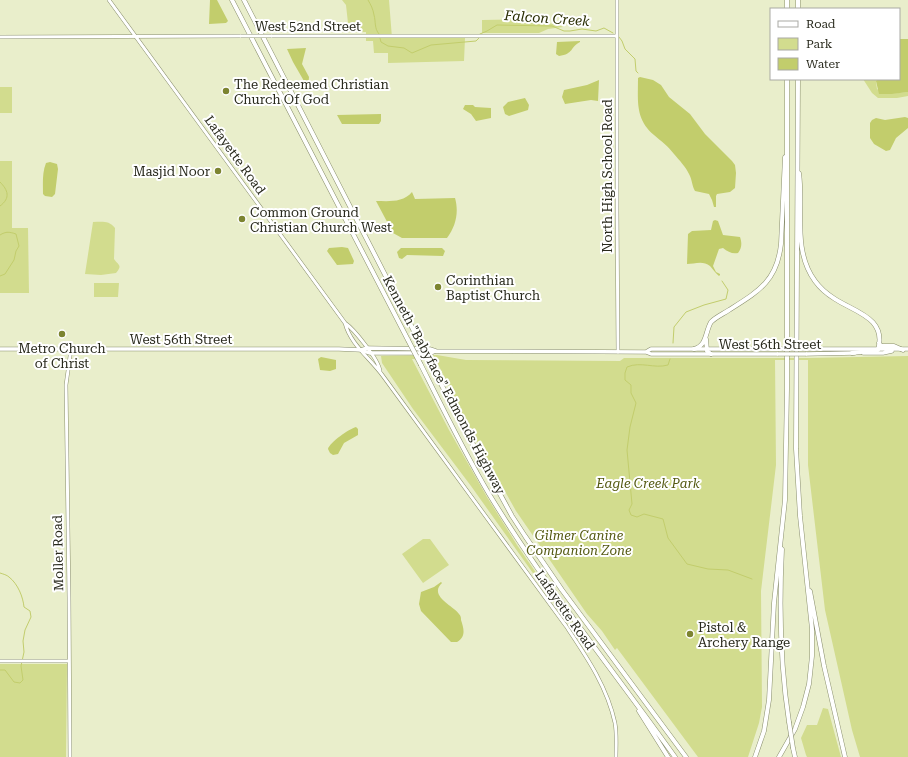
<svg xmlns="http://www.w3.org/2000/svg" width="908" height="757" viewBox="0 0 908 757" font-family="'Roboto Serif',serif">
  <rect width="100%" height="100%" fill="#e9eecb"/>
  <!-- green -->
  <path fill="#d2dc8e" d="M342,0H389L392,38H465L464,61L388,63V53H374L373,41H366V32H349L346,5Z
    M541,19V23L557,24L563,27L548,29L539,33H482V20Z
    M863,79H879L876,82L877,89C889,96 894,93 908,92V96L897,98H878L872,93Z
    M0,87H12V113H0Z
    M0,161H12V228H28L29,293H0Z
    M93,222C101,222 109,220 115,228L114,259C118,265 123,265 116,273L101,275L85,274Z
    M94,283H119L118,297H94Z
    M437,355L466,360L620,361L624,358H808L908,356V757H860L852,730L825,610L808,465V360H775L776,465L761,591L762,707L759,723L748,757H698L617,648L615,650L602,631L587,614L516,511L470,429L436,360L412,359L449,430L487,497L517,545L554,599L558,605L557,607L471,486L413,409L382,363L381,356Z
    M423,539H430L449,565L423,583L402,554Z
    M0,664H67L66,757H0Z
    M823,708L828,709L841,757H807L806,755L801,738L807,725H817Z"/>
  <!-- water -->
  <path fill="#c2cd6c" d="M210,0H217L228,21L226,23L209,24Z
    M899,39H908V92L892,94H879L876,81L879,79H899Z
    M580,41V42C570,47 574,54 559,56L556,54L557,42Z
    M306,48L302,64L309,77L308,88L293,62L287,49Z
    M640,77L653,80L661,85L669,97L690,114L705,134L732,161L735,165L736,173L735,188L730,192L717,194L716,196V207H714L712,200L709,194L695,191C692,186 692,179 689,174C686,167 679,160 674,154C668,146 661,141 654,135C635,119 638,101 638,78Z
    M599,80L598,101L591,100L565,104L562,97L564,90L587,85Z
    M525,98L529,105L528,110L509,116L505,114L503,107L508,102Z
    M465,105H473L475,107L491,108V118L476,121L471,114L463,109Z
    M381,114V121L379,124H342L337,115Z
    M905,117L908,118V128L896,138L890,150L886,151L874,144L870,138V123L872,120L876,118L885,120Z
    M50,162L57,164L58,169L55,194L52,197L45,196L43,194C43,184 42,173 46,163Z
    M412,192L415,199L455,198C459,212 456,226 447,238H402L393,233L376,201C388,201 403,203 412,192Z
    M715,220L718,221L723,235L740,237C742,243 742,248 738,253C732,254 728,252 723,248L719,249L713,266L716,272L720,274V275L719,276C715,273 713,269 710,266C703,260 694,264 687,264L688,234L692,231L711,230L713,221Z
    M342,247L348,248L354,261L353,264L337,265L327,251L329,248Z
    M401,248H442L445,251L443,256L407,255L402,259L399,258L397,252Z
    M321,357L336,360V369L330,371L320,370L318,359Z
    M356,427L358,429V435L344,443L338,454L333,455L330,453L328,449C330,442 349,429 356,427Z
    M441,582L442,583C428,596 454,606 459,614C461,616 461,618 461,620C464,629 466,637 457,642H451L421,611L419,604L421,592L434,587Z"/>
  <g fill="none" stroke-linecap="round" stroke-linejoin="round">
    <!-- stream -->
    <path stroke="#c2cd6c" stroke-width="1" d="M368,0C371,5 373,9 374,15C376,22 374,28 379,34
      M480,34L487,31L497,25L552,26L564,31H570L582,29L596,31L604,28L613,33
      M619,37L622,41L625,49L635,59L636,71L638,73
      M380,38L381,42L388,46L404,48L412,53L431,45L476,41L479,38
      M0,182C8,190 11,198 0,206
      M0,235C6,231 10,232 16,234L19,246L16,251L14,260L5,274L0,276
      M673,343L674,327L686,312L704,305L726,299L728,290L722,281
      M670,359L668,365C654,369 641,361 627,367L625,373V380L631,385V393L636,403L630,427L627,450L632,504L629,510L631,515L637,517L644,514L663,519L668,538L687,564L708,569L728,570L752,579
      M0,573C3,574 7,575 9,577C18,584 23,597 24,607L30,611L31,617L25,630L23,641L24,652L21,666L23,680L20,683L14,682L5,670H0"/>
    <defs>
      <path id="tertiary" d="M617,0V212L618,352
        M271,36H616
        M0,37L241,36
        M0,661H69
        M70,757L69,597L66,385L71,349"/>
      <path id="secondary" d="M109,0L345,323C354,329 379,360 380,371
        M345,323C350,344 371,359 383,376L566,626C586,656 607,686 615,723C617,734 616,746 616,757"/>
      <path id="primary" d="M0,349H339L361,350L370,353H431L436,351
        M806,349H908
        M361,350L367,348L430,349L436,351L646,352L651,354H778
        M646,352L651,349H778
        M863,353H883L892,351
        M806,354L855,353"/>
      <path id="motorway" d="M232,0L408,340
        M244,0L418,339
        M787,9V0
        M798,9V0
        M799,173C804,208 792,250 815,281C820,288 827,294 835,299C855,312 887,318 878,350L852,353
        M706,339L707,351L711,354
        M879,343L881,346H894L903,350
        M694,349C707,346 705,332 711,322C716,317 723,314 729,310C759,291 777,281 781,244L785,157
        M421,365C443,409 464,452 489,494C545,586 613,670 675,757
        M431,365L476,450L512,516L525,536L562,590L686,757
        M782,549C779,608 780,664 789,722
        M810,591L824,666L845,757
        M639,711L668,757
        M793,748L795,757
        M755,757L764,731L769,700L774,603L785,500L787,389V79
        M779,757L795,729L803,707L809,684L812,656V629L800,516L796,449L798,79"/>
    </defs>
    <!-- tertiary casing -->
    <use href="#tertiary" stroke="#898e6d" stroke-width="4"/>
    <!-- secondary casing -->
    <use href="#secondary" stroke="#898e6d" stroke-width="4"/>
    <!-- primary casing -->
    <use href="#primary" stroke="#898e6d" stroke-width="4.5"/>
    <!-- motorway casing -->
    <use href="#motorway" stroke="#898e6d" stroke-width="5"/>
    <!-- tertiary -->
    <use href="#tertiary" stroke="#fff" stroke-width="3"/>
    <!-- secondary -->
    <use href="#secondary" stroke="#fff" stroke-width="3"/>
    <!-- primary -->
    <use href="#primary" stroke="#fff" stroke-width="3.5"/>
    <!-- motorway -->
    <use href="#motorway" stroke="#fff" stroke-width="4"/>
    <defs>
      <path id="tertiary-bridge" d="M241,36H271"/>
      <path id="primary-bridge" d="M778,349H806
        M778,354H806"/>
      <path id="motorway-bridge" d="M418,339L431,365
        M408,340L421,365
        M789,722L793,748"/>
    </defs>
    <!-- tertiary-bridge casing -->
    <use href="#tertiary-bridge" stroke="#898e6d" stroke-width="4" stroke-linecap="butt"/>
    <!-- primary-bridge casing -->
    <use href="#primary-bridge" stroke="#898e6d" stroke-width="4.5" stroke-linecap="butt"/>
    <!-- motorway-bridge casing -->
    <use href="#motorway-bridge" stroke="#898e6d" stroke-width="5" stroke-linecap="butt"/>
    <!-- tertiary-bridge -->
    <use href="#tertiary-bridge" stroke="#fff" stroke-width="3"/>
    <!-- primary-bridge -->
    <use href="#primary-bridge" stroke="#fff" stroke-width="3.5"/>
    <!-- motorway-bridge -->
    <use href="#motorway-bridge" stroke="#fff" stroke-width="4"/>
  </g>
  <!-- markers -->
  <g fill="#7c8430" stroke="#fff" stroke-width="1.5">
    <circle cx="226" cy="91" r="4"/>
    <circle cx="218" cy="171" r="4"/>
    <circle cx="242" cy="219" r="4"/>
    <circle cx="438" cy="287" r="4"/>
    <circle cx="62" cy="334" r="4"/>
    <circle cx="690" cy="634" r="4"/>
  </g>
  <g text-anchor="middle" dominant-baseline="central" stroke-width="4" stroke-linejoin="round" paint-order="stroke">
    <!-- street labels -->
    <g font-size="13" fill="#28291c" stroke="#fff">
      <text x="308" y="26">West 52nd Street</text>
      <text transform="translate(235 155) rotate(54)">Lafayette Road</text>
      <text transform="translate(607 176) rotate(-90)">North High School Road</text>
      <text x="181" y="339">West 56th Street</text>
      <text x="770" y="344">West 56th Street</text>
      <text transform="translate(444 385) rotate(62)">Kenneth "Babyface" Edmonds Highway</text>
      <text transform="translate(58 553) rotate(-91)">Moller Road</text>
      <text transform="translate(565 610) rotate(55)">Lafayette Road</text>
    </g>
    <!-- poi labels -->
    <g font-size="13" fill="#28291c" stroke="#fff" text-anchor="start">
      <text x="234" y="84">The Redeemed Christian<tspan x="234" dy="15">Church Of God</tspan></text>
      <text x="210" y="171" text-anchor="end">Masjid Noor</text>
      <text x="250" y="212">Common Ground<tspan x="250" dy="15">Christian Church West</tspan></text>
      <text x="446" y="280">Corinthian<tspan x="446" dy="15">Baptist Church</tspan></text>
      <text x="62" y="348" text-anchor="middle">Metro Church<tspan x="62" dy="15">of Christ</tspan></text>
      <text x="698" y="627">Pistol &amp;<tspan x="698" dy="15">Archery Range</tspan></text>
    </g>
    <!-- park labels -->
    <g font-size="13" font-style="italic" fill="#535810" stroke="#fff">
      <text x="648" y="483">Eagle Creek Park</text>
      <text x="579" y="535">Gilmer Canine<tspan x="579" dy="15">Companion Zone</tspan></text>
    </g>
    <!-- water labels -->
    <g font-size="14" font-style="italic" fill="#292d02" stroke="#fff">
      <text transform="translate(547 18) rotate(4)">Falcon Creek</text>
    </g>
  </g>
  <!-- legend -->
  <rect x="770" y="8" width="130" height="72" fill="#ffffff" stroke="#a9a9a4"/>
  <rect x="778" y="21" width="20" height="6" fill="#ffffff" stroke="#a9a9a4"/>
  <text x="806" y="28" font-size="12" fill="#28291c">Road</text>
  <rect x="778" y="38" width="20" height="12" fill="#d2dc8e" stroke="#a9a9a4"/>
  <text x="806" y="48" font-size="12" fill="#28291c">Park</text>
  <rect x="778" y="58" width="20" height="12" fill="#c2cd6c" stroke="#a9a9a4"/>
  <text x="806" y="68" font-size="12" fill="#28291c">Water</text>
</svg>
